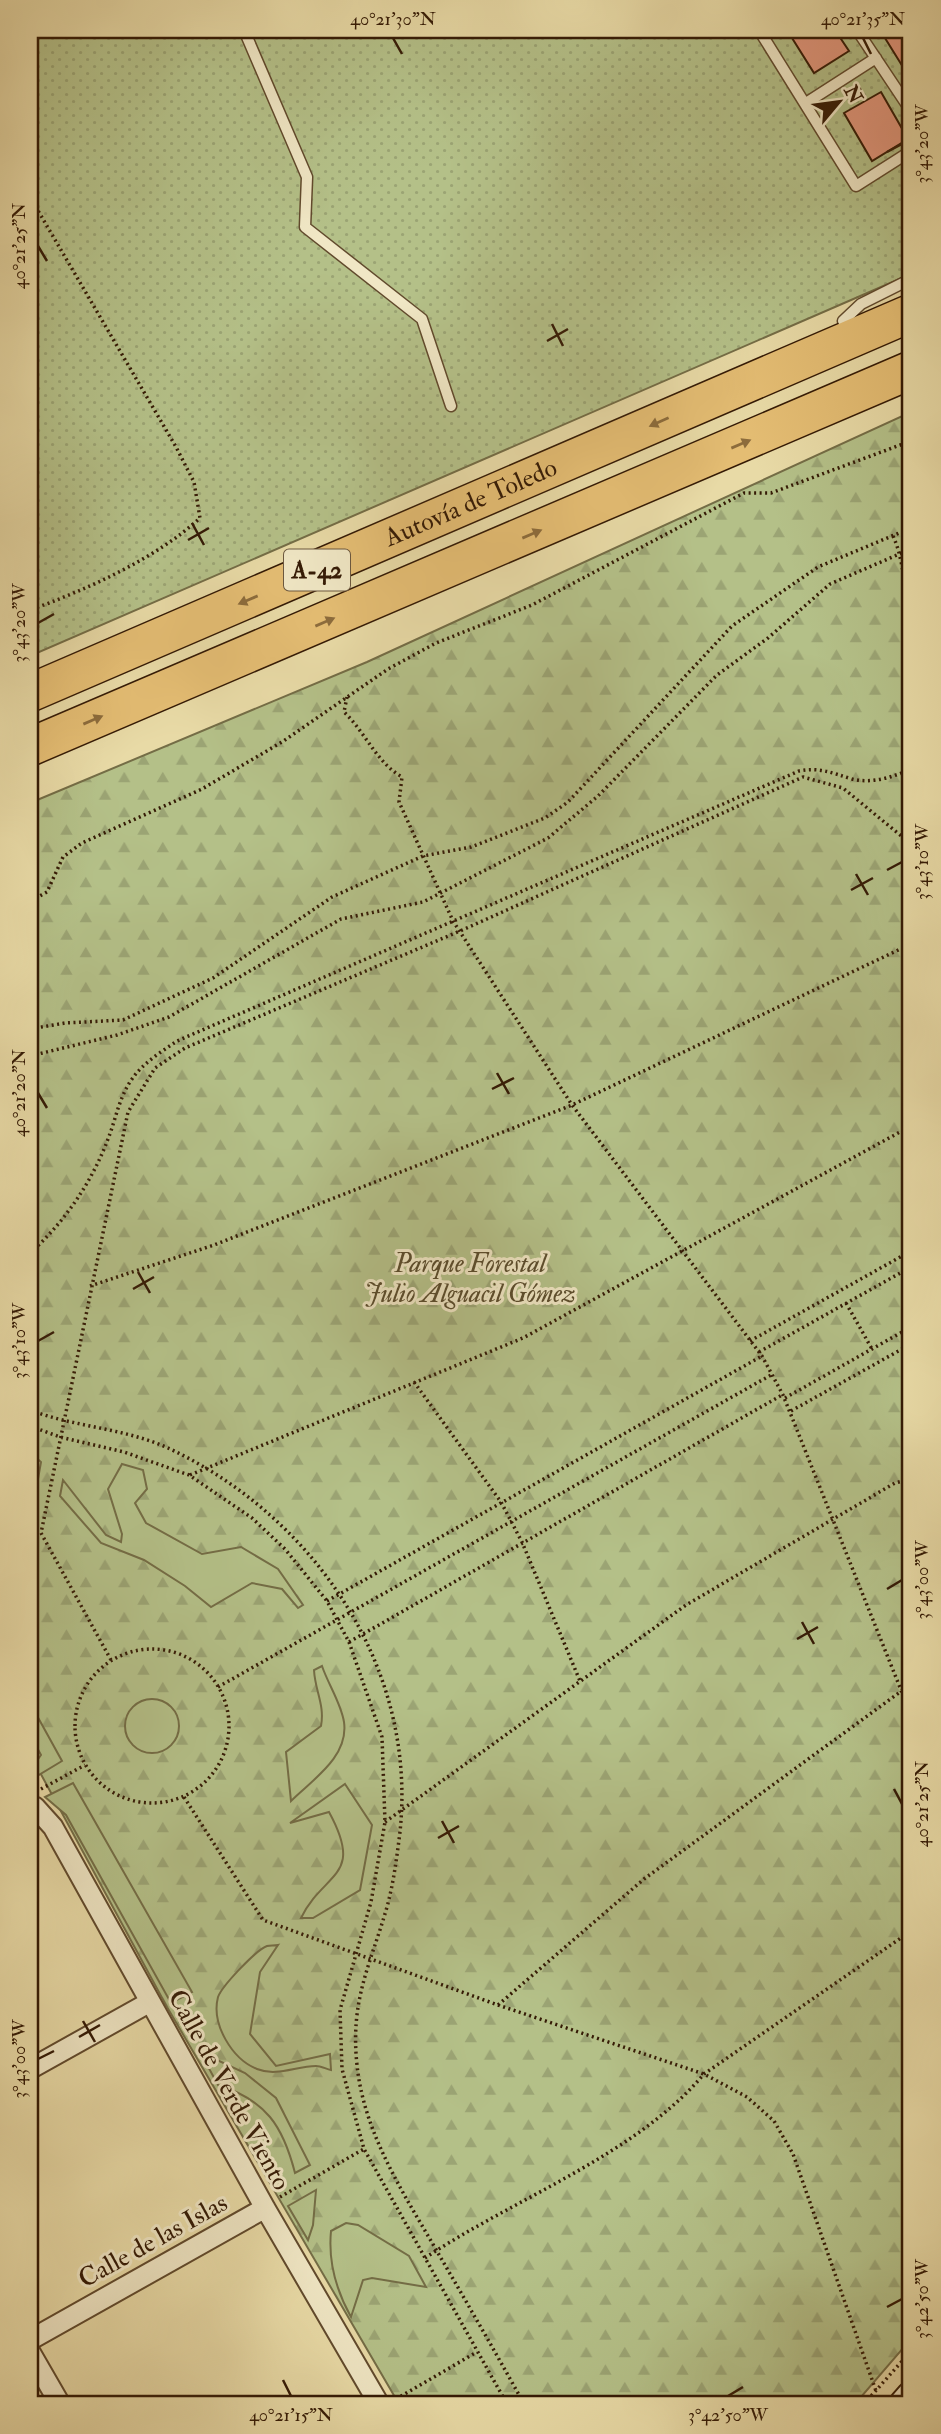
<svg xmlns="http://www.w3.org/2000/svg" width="941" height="2434" viewBox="0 0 941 2434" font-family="'IM FELL Double Pica',serif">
  <defs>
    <pattern id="grass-dots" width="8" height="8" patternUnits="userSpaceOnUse" patternTransform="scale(1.75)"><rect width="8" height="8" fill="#b4c088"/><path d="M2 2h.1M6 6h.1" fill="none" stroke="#9ba474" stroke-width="1.8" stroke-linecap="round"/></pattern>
    <pattern id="forest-firs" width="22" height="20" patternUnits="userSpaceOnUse" patternTransform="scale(1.75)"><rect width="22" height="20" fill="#b4c088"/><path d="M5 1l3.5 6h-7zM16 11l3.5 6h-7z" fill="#9ba474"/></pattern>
  </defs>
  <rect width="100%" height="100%" fill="#e8daa6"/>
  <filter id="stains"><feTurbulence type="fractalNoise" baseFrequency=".00286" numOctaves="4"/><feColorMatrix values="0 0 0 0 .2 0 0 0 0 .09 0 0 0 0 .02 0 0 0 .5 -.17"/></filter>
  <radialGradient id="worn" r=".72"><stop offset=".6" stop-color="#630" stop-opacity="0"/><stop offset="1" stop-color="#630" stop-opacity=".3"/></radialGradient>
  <!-- grass -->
  <path fill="url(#grass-dots)" stroke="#746d46" stroke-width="2" d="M30,30H911V274L30,656Z"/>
  <!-- forest -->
  <path fill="url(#forest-firs)" stroke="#746d46" stroke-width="2" d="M911,412V2339L855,2404H399L167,2007L30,1754V803L367,662Z"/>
  <!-- green -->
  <path fill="#b4c088" stroke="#746d46" stroke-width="2" d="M30,1452L41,1462L38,1479L30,1473Z
    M122,1464L143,1470L147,1489L135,1503L146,1523L202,1554L241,1547L278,1569L303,1605L298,1608L282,1589L252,1583L211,1607L185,1586L144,1560L101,1543L60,1496L63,1480L106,1535L121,1542L122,1534L108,1489Z
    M322,1666C328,1684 341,1703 344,1722C349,1757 312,1780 291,1801L286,1752L321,1726C325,1705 315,1691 314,1670Z
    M125 1726a27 27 0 1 1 54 0a27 27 0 1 1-54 0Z
    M30,1703L62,1761L37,1776L36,1762L41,1755L30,1735Z
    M73,1783L192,1992L171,2003L66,1815L45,1797Z
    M345,1784L372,1825L360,1890L313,1918H301C324,1871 365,1878 329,1812L290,1823Z
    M278,1945L260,1972L250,2034L276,2066L330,2054L331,2070C326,2069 321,2066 316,2066C296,2066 277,2077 257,2069C232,2059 211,2024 218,1997C222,1986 256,1950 267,1946C270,1945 274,1946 278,1945Z
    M200,2052L245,2073L276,2098L310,2165L295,2173C283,2126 266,2100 218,2085Z
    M316,2190L313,2225L308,2240L288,2206Z
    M346,2223L358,2225L409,2256L426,2287L372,2278L363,2280L351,2317C336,2290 328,2262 331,2231Z"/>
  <!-- building -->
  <path fill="#e4987e" stroke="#341a05" stroke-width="2" d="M787,30H835L849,51L814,73Z
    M880,30H906L911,38V80Z
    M858,85L863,94L851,102L845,93Z
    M881,92L908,139L872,161L844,113Z"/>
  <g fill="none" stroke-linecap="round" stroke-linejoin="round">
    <defs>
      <path id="service" d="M244,30L307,177L305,227L422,319L451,406
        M759,30L856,186L911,151
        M857,30L911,111
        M806,103L876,58
        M843,321L861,304L911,279"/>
      <path id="minor" d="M30,1806L35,1807L53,1827L265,2208L379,2404
        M30,2069L150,2002
        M30,2340L265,2208
        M30,2352L60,2404"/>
      <path id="secondary" d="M904,2404L911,2396"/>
      <g id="motorway">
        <path id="s1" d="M30,693L911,313"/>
        <path d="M30,747L911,370"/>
      </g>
    </defs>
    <!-- service casing -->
    <use href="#service" stroke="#614a2d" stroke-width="13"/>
    <!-- minor casing -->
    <use href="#minor" stroke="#614a2d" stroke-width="23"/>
    <!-- secondary casing -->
    <use href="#secondary" stroke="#341a05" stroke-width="32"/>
    <!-- motorway casing -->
    <use href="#motorway" stroke="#341a05" stroke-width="40"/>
    <!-- path -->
    <path stroke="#341a05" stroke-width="3.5" stroke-dasharray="2 3.5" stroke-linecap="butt" d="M30,197L176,447L194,482L200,518C157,558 86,590 30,610
      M893,536C903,557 902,579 911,602
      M347,697L344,712C366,733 376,762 402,777L399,802L453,921L572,1105L762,1356L783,1395L911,1715
      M30,897L36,898L47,892L63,857L82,843L202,789L282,742L388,669L436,643L532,605L744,493H771L911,441
      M30,1029L65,1023L123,1020L213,978L332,897L423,856L471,847L545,818L568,802L732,626L818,567L911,528
      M30,1056L117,1035L169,1017L341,919L423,902L548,838L598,796L717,675L768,638L830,584L911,549
      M30,1253C64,1223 92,1182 108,1139C116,1119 119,1097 132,1079C143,1063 161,1052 177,1041L799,771C820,767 832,773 852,779C872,784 893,777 911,769
      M90,1286L214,1245L572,1105L911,944
      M846,1303L872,1349
      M750,1341L911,1251
      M759,1352L911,1267
      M414,1382L501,1502L522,1542L580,1681
      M785,1398L911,1327
      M30,1410C74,1427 124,1428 168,1448C316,1517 421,1672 399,1840C396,1863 393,1885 387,1907C370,1966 350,2000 357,2065C364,2134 404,2194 438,2253C467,2303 496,2353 524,2404
      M791,1411L911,1344
      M30,1426L60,1437L124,1452L189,1475L252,1518L285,1549L327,1601L349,1642L382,1737L385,1822L371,1902L340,2010L342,2069L364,2149L507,2404
      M190,1475L523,1338L911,1126
      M327,1601L762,1356
      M349,1642L782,1395
      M75 1726a77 77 0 1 1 154 0a77 77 0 1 1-154 0Z
      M111,1660L41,1533L128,1112L155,1068L185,1048L460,931L803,777L843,788L911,844
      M218,1687L771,1375
      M41,1789L85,1765
      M184,1797L263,1920L498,2005L704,2074L747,2097L774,2121L793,2154L876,2391
      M385,1822L686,1605L895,1483L911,1479
      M498,2005L644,1879L911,1684
      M280,2197L364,2149
      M425,2258C513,2199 636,2155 704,2074L911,1931
      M396,2399L477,2352
      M864,2404L911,2351"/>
    <!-- service -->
    <use href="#service" stroke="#f0e7c5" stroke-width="10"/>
    <!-- minor -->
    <use href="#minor" stroke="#f0e7c5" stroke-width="19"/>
    <!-- secondary -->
    <use href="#secondary" stroke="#f0e7c5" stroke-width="28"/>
    <!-- motorway -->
    <use href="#motorway" stroke="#e4bd73" stroke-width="37"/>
  </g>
  <!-- one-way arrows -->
  <defs><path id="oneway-solid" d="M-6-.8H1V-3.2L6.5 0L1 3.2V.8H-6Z" transform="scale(1.75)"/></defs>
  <g fill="#8c6c3c">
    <use href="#oneway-solid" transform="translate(659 422) rotate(156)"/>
    <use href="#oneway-solid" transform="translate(741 444) rotate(-23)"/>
    <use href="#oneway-solid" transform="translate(532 534) rotate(-23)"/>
    <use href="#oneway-solid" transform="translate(248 600) rotate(157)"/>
    <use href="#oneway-solid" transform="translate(325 622) rotate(-23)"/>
    <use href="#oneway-solid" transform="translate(93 720) rotate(-23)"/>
  </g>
  <!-- ticks -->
  <path fill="none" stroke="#341a05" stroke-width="2.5" d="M393,38L402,54M863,38L871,54M887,152L902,144M38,246L47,261M552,324L563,346M547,341L568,329M192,523L204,545M188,540L209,528M38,623L54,614M887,870L902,862M856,874L868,895M851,890L873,878M497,1073L509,1094M492,1089L514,1078M38,1093L47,1108M138,1272L150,1293M133,1289L154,1277M38,1341L54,1332M887,1589L902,1580M802,1622L814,1644M797,1639L818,1627M894,1789L902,1804M442,1821L454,1843M438,1838L459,1826M83,2021L95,2042M79,2037L100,2025M38,2059L54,2051M887,2307L902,2299M283,2380L291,2396M728,2396L743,2387"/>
  <g text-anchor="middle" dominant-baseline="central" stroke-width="6" stroke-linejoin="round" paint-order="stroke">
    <!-- shield labels -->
    <rect fill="#f0e7c5" stroke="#6c583f" stroke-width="2" x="284" y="549.5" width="66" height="41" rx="5"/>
    <g font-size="24" font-weight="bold" fill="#341a05">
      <text x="317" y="570">A-42</text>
    </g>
    <!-- street labels -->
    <g font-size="26" fill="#341a05" stroke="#f0e7c5">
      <text stroke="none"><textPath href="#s1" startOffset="480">Autovía de Toledo</textPath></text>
      <text transform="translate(229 2090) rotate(61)">Calle de Verde Viento</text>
      <text transform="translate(153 2241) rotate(-29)">Calle de las Islas</text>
    </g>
    <!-- park labels -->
    <g font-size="26" font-style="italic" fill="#5a4c2c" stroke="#f0e7c5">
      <text x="470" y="1264">Parque Forestal<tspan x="470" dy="30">Julio Alguacil Gómez</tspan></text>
    </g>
  </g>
  <!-- margin -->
  <rect width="941" height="2434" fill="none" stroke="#e8daa6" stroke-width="77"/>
  <!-- north arrow -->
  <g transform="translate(839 102) rotate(61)" stroke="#f0e7c5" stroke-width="5" paint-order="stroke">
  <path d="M0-5L12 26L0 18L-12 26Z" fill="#341a05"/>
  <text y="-10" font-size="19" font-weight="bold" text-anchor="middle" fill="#341a05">N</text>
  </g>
  <rect x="38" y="38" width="864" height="2358" fill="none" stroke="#341a05" stroke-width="2.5"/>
  <g font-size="18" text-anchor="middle" fill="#341a05">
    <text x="393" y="25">40°21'30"N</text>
    <text x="863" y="25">40°21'35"N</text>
    <text transform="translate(922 144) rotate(-90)" y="6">3°43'20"W</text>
    <text transform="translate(19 246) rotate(-90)" y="6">40°21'25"N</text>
    <text transform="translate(19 623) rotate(-90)" y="6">3°43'20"W</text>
    <text transform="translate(922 862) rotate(-90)" y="6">3°43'10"W</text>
    <text transform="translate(19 1093) rotate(-90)" y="6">40°21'20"N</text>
    <text transform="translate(19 1341) rotate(-90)" y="6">3°43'10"W</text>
    <text transform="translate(922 1580) rotate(-90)" y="6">3°43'00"W</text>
    <text transform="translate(922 1804) rotate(-90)" y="6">40°21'25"N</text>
    <text transform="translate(19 2059) rotate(-90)" y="6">3°43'00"W</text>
    <text transform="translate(922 2299) rotate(-90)" y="6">3°42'50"W</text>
    <text x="291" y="2421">40°21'15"N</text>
    <text x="728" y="2421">3°42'50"W</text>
  </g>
  <rect width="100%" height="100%" filter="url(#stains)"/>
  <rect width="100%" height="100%" fill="url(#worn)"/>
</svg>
